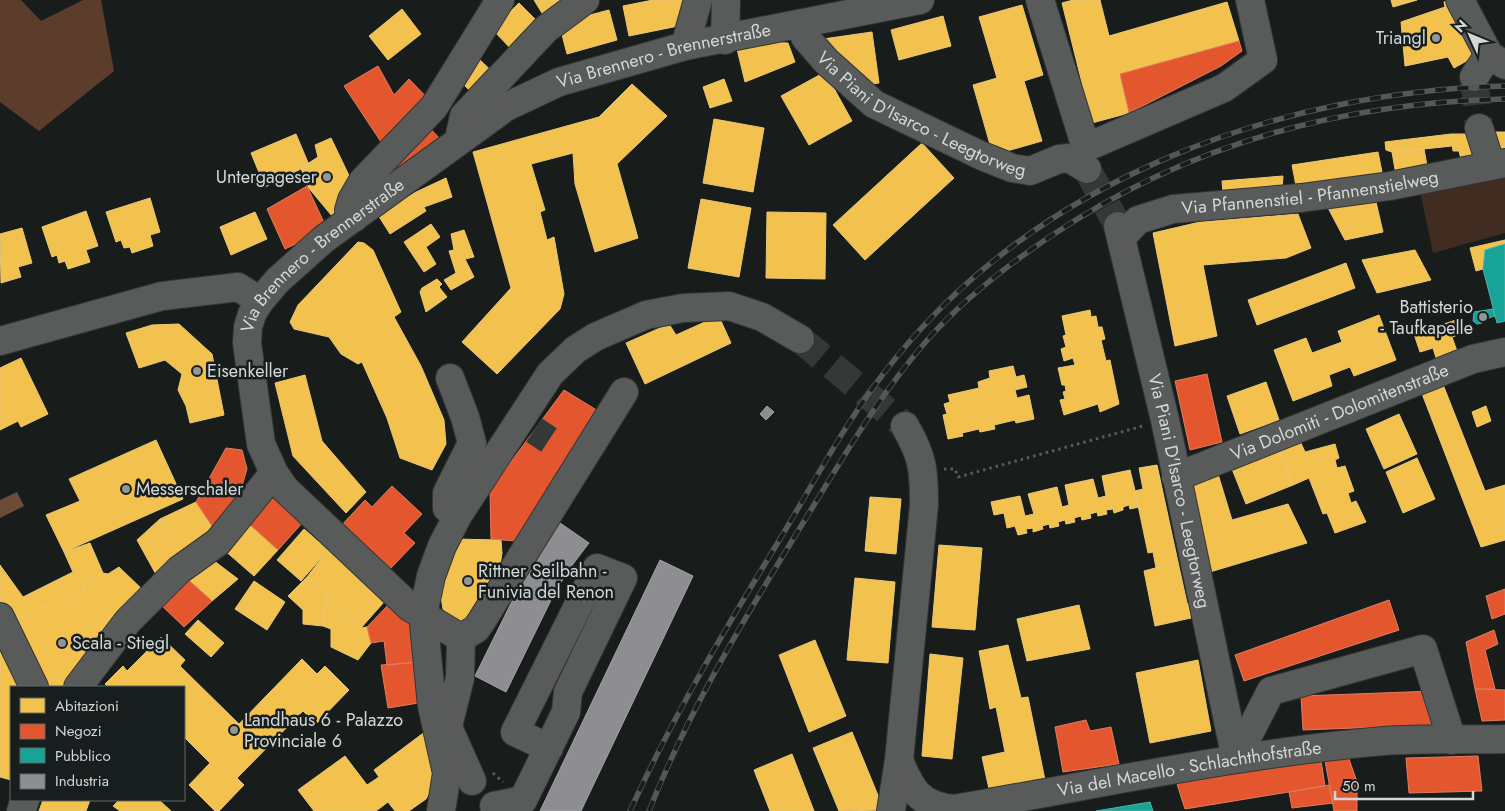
<svg xmlns="http://www.w3.org/2000/svg" width="1505" height="811" viewBox="0 0 1505 811" font-family="Jost,sans-serif">
  <rect width="100%" height="100%" fill="#181d1c"/>
  <!-- green -->
  <path fill="#402c21" d="M1505,177V233L1433,253L1420,191Z"/>
  <!-- forest -->
  <path fill="#5c3d2c" d="M0,0H21L41,21L83,0H101L114,71L39,131L0,102Z"/>
  <!-- water -->
  <path fill="#6e4b39" d="M17,492L24,506L0,518V500Z"/>
  <!-- homes -->
  <path fill="#f2c14e" stroke="#e8c877" d="M534,0H572L545,18Z
    M653,0H683L688,24L629,36L623,6Z
    M1073,0H1100L1109,36L1227,2L1239,41L1120,74L1129,113L1092,123L1062,3Z
    M1391,0H1417L1393,7Z
    M1447,0L1477,55L1454,68L1448,57L1405,66L1401,22L1445,7L1444,2Z
    M519,3L541,25L514,52L492,29Z
    M1022,5L1043,75L1024,81L1042,141L993,155L973,85L997,78L979,17Z
    M402,9L421,34L388,60L369,36Z
    M609,10L617,40L567,54L559,23Z
    M943,16L951,46L899,60L891,30Z
    M872,32L879,83L866,85L823,39Z
    M761,42L788,43L795,62L745,82L737,49Z
    M479,59L500,79L479,100L459,80Z
    M825,72L852,121L809,145L781,96Z
    M724,79L732,101L710,108L703,87Z
    M632,84L667,116L617,164L638,238L595,252L575,184L573,153L531,164L545,210L540,212L547,240L554,237L564,294L560,309L497,374L462,342L511,288L473,152L599,117Z
    M714,119L764,128L753,192L703,183Z
    M1485,132H1505V155L1496,157Z
    M296,134L309,165L265,187L251,153Z
    M1451,134L1452,146L1424,149L1392,152L1386,150L1385,142Z
    M1451,134H1474L1482,158L1462,163L1459,151H1453Z
    M331,138L355,188L332,216L307,186L301,168L318,157L315,145Z
    M922,143L954,178L865,260L833,225Z
    M1424,149L1428,171L1396,175L1392,152Z
    M1378,152L1383,177L1297,191L1292,165Z
    M1283,176L1282,190L1223,193L1222,181Z
    M446,178L452,197L424,207L416,192Z
    M416,192L426,211L390,234L378,215Z
    M150,198L160,232L150,235L153,246L132,253L130,247L124,248L121,240L116,242L106,212Z
    M701,199L751,208L739,277L688,268Z
    M1376,202L1383,232L1345,240L1327,206Z
    M86,211L98,246L86,250L90,262L68,269L65,261L59,263L57,255L52,257L42,227Z
    M255,212L267,239L231,255L220,227Z
    M767,212L826,213L825,279L766,278Z
    M1298,214L1311,248L1286,258L1203,265L1217,336L1175,346L1153,233L1200,222Z
    M431,224L440,237L426,247L436,264L424,272L404,242Z
    M22,228L32,263L18,267L21,277L1,283L0,234Z
    M464,230L474,257L465,259L474,277L451,290L444,280L456,273L449,251L454,250L451,234Z
    M1505,240V244L1485,250L1483,269L1476,271L1470,248Z
    M358,242L364,243L373,250L401,312L394,317L421,366L444,420L446,444L432,470L400,458L387,418L362,362L358,364L341,354L329,337L294,329L290,322L298,305Z
    M1415,250L1431,280L1377,293L1362,260Z
    M1346,263L1355,288L1257,325L1248,300Z
    M437,279L442,284L439,287L447,297L426,312L420,292L422,288Z
    M1090,310L1091,317L1096,316L1098,327H1102L1105,339L1101,340L1106,361L1110,360L1119,404L1100,412L1098,404L1064,415L1060,400L1065,399L1063,392L1066,391L1065,385H1062L1058,368L1075,365L1073,358L1064,361L1061,349L1066,347L1063,336L1066,335L1062,316Z
    M1379,315L1396,360L1354,376L1350,367L1329,375L1332,386L1293,401L1274,350L1306,338L1312,353L1342,342L1338,331Z
    M1459,319L1464,333L1452,337L1458,354L1437,361L1433,348L1420,352L1414,334Z
    M707,321H721L731,343L645,384L626,343L669,324L676,335Z
    M179,324L212,354L224,415L190,423L186,406L178,390L182,374L165,360L139,368L126,333L152,325Z
    M21,358L48,414L21,427L18,421L0,430V368Z
    M1013,366L1016,377L1024,375L1027,387L1015,390L1017,398L1029,395L1034,419L1016,423L1015,420L994,425L995,429L980,432L979,429L962,433L963,436L948,439L943,415L947,414L944,404L950,402L948,395L979,388L978,382L990,378L989,371Z
    M305,375L322,441L366,492L346,513L293,456L275,383Z
    M1266,382L1279,420L1240,434L1227,396Z
    M1442,382L1485,491L1505,485V540L1481,547L1421,391Z
    M1486,406L1491,421L1477,427L1472,412Z
    M1399,414L1417,454L1384,469L1366,429Z
    M156,440L183,499L64,552L46,515L80,501L69,479Z
    M1300,441L1305,452L1335,444L1339,458L1335,460L1337,468L1345,466L1354,491L1348,493L1351,503L1356,501L1366,522L1335,533L1327,513L1323,514L1309,478L1293,485L1279,450Z
    M1279,450L1293,485L1246,504L1232,469Z
    M1417,458L1435,499L1403,513L1386,472Z
    M1157,465L1178,562L1156,568L1153,552L1148,553L1135,491L1143,489L1139,468Z
    M1130,470L1139,507L1130,509L1129,505L1123,507V510L1114,513L1113,509L1106,510L1107,514L1098,516L1097,512L1090,514L1091,518L1082,520L1081,516L1074,518L1075,522L1066,524L1065,520L1058,522L1059,526L1050,528L1049,524L1042,526L1043,529L1033,532V528L1026,529L1027,533L1018,535L1015,526L1007,528L1004,513L994,515L991,502L1020,496L1025,516L1034,514L1028,494L1057,487L1062,507L1069,505L1065,485L1093,479L1098,498L1106,496L1102,476Z
    M1218,474L1232,520L1288,504L1307,543L1210,572L1185,483Z
    M870,497L901,499L896,554L865,551Z
    M196,502L216,532L180,554L160,519Z
    M160,519L180,554L158,578L137,540Z
    M247,522L278,550L254,576L223,549Z
    M304,529L328,550L301,581L277,560Z
    M454,539L501,540L502,553L499,572L471,618L461,622L451,619L443,609L440,590Z
    M90,543L103,573L84,585L86,592L49,610L46,605L9,623L0,605V565L23,597L73,572L64,552Z
    M939,545L982,548L975,630L932,627Z
    M328,550L353,568L327,596L307,577Z
    M209,557L238,579L212,601L184,576Z
    M1178,562L1187,603L1190,604L1191,618L1155,626L1144,571Z
    M119,567L146,593L70,687H41L9,623L46,605L49,610L86,592L84,585L103,573L108,574Z
    M353,568L379,591L376,595L384,602L361,628L327,596Z
    M307,577L327,596L323,626L303,624V610L288,596Z
    M855,578L895,582L888,663L847,660Z
    M254,581L285,602L267,630L235,609Z
    M327,596L361,628L367,627L371,643L358,660L331,647V629L323,626Z
    M1079,605L1090,649L1027,661L1017,619Z
    M198,620L224,643L211,657L185,634Z
    M0,631L30,687H11V780L0,777Z
    M161,637L185,660L180,666L239,724L302,659L317,674L325,666L349,690L316,724L303,711L237,778L244,785L219,811H215L189,785L210,763L184,737V687H108L105,684L123,666L127,671Z
    M815,640L846,716L809,732L779,655Z
    M1008,645L1021,698L1028,697L1045,780L989,789L982,757L1005,752L996,707L990,709L979,651Z
    M930,654L963,658L952,759L922,756Z
    M1198,660L1211,731L1150,743L1136,673Z
    M426,731L433,785L426,799L409,811H395L388,802L376,811H314L298,790L345,756L367,785L379,777L374,770Z
    M852,732L884,810L839,811L813,748Z
    M792,754L814,811H770L754,770Z
    M43,800H90L86,811H39Z
    M119,800H159L171,811H120L113,806Z"/>
  <!-- shops -->
  <path fill="#e4572e" stroke="#df7d61" d="M1239,41L1242,51L1221,66L1129,113L1120,74Z
    M378,66L394,95L409,79L433,104L385,148L344,86Z
    M425,123L442,141L380,193V168Z
    M307,186L327,229L285,249L267,209Z
    M1207,374L1222,442L1190,450L1175,381Z
    M564,390L603,414L516,541L491,539L490,490Z
    M226,448L242,450L247,469L239,496L216,532L196,502Z
    M392,486L422,514L404,533L415,543L388,571L340,527L365,500L372,507Z
    M271,495L303,522L278,550L247,522Z
    M184,576L212,601L184,627L159,603Z
    M1505,589V614L1492,619L1486,596Z
    M1389,600L1399,630L1244,681L1235,655Z
    M390,603L409,620L415,631L420,662L387,665L384,641L371,643L367,627Z
    M1494,630L1498,644L1485,650L1495,689H1475L1466,642Z
    M420,662L425,702L388,708L381,665Z
    M1475,689L1505,690V720L1482,721Z
    M1434,691L1435,725L1303,730L1301,696Z
    M1086,720L1090,731L1111,727L1119,764L1063,772L1055,727Z
    M1347,753L1357,782V811H1334L1324,755Z
    M1320,754L1325,786L1185,809L1176,781Z
    M1478,756L1482,791L1409,793L1406,758Z
    M1329,785L1333,803L1292,808L1289,792Z"/>
  <!-- public -->
  <path fill="#17a398" stroke="#4fb3ab" d="M1505,244V321L1497,323L1483,269L1485,250Z
    M1493,309L1495,316L1485,319L1482,323L1477,324L1473,321L1474,312Z
    M1150,802L1153,811H1096Z"/>
  <!-- industry -->
  <path fill="#8d8d92" stroke="#a2a3a7" d="M767,406L774,412L766,420L760,414Z
    M560,523L589,543L570,568L554,594L506,692L475,676L524,577L539,551Z
    M660,560L693,576L581,811H540Z"/>
  <g fill="none" stroke-linecap="round" stroke-linejoin="round">
    <!-- minor-tunnel -->
    <path stroke="#343938" stroke-width="28" stroke-dasharray="28 14" stroke-linecap="butt" d="M1474,77L1479,128
      M1087,169L1118,226
      M800,339L905,426
      M534,430L549,440"/>
    <defs>
      <g id="minor">
        <path d="M1040,0L1083,138L1094,144L1224,88L1263,60L1250,0"/>
        <path d="M1460,0L1489,55L1505,65"/>
        <path id="s1" d="M802,24L805,37L826,61L874,104L982,156L1012,168L1030,171L1059,159L1069,158L1087,169"/>
        <path d="M725,40L726,0"/>
        <path d="M685,46L698,0"/>
        <path d="M1474,77L1489,55"/>
        <path d="M1479,128L1491,166"/>
        <path d="M459,139L464,116L546,29L585,0"/>
        <path d="M354,218L349,210L352,200L363,181L434,107L500,0"/>
        <path id="s2" d="M1118,226L1165,420L1236,759"/>
        <path id="s3" d="M1122,237L1138,220L1173,209L1301,198L1390,186L1505,163"/>
        <path d="M163,296L238,287L260,301"/>
        <path d="M0,341L162,296"/>
        <path d="M450,378L465,417L472,443L447,493V508L458,515"/>
        <path id="s4" d="M1176,477L1473,359L1505,352"/>
        <path d="M0,617L34,687"/>
        <path d="M461,638L476,629L481,622L624,392"/>
        <path d="M78,687L128,621L179,570L218,542L274,473"/>
        <path d="M447,725L472,781"/>
        <path id="s5" d="M448,726L460,678L461,638L411,608L285,489L274,473L261,444L247,343L248,327L252,314L260,301L278,280L324,239L506,107L559,82L685,46L920,0"/>
        <path d="M1236,759L1271,691L1423,649L1452,740"/>
        <path id="s6" d="M899,760C911,790 920,806 954,809C1097,785 1239,753 1384,741C1424,738 1465,740 1505,739"/>
        <path d="M494,806L523,800L566,712L568,692L623,578L597,568L515,732L549,748"/>
        <path d="M21,811L25,800"/>
        <path d="M441,811L447,773L432,706L423,614L431,576L442,546L458,515L550,374L575,350L595,337L646,315L683,308L729,306L762,317L800,339"/>
        <path d="M891,811L899,760L924,505C924,470 923,457 905,426"/>
      </g>
    </defs>
    <!-- minor casing -->
    <use href="#minor" stroke="#333635" stroke-width="30"/>
    <!-- path -->
    <path stroke="#595b5b" stroke-width="3" stroke-dasharray="2.5 4" stroke-linecap="butt" d="M944,469H955L958,477L1143,426
      M493,773L503,782"/>
    <!-- minor -->
    <use href="#minor" stroke="#595b5a" stroke-width="28"/>
    <defs>
      <path id="rail" d="M630,811C672,718 724,631 777,544C815,481 848,416 895,359C1041,178 1278,92 1505,86
        M649,811C687,714 741,624 795,536C837,468 876,398 929,338C964,299 1005,267 1048,238C1185,145 1340,103 1505,99"/>
    </defs>
    <!-- rail casing -->
    <use href="#rail" stroke="#555858" stroke-width="5.5"/>
    <!-- rail -->
    <use href="#rail" stroke="#171e1d" stroke-width="4" stroke-dasharray="11" stroke-linecap="butt"/>
  </g>
  <!-- markers -->
  <g fill="#919696" stroke="#171e1d" stroke-width="2">
    <circle cx="1436" cy="38" r="5"/>
    <circle cx="327" cy="177" r="5"/>
    <circle cx="1483" cy="317" r="5"/>
    <circle cx="197" cy="371" r="5"/>
    <circle cx="126" cy="489" r="5"/>
    <circle cx="468" cy="581" r="5"/>
    <circle cx="62" cy="643" r="5"/>
    <circle cx="234" cy="730" r="5"/>
  </g>
  <g text-anchor="middle" dominant-baseline="central" stroke-width="5" stroke-linejoin="round" paint-order="stroke">
    <!-- poi labels -->
    <g font-size="18" fill="#d2d7d7" stroke="#171e1d" text-anchor="start">
      <text x="1426" y="38" text-anchor="end">Triangl</text>
      <text x="317" y="177" text-anchor="end">Untergageser</text>
      <text x="1473" y="307" text-anchor="end">Battisterio<tspan x="1473" dy="21">- Taufkapelle</tspan></text>
      <text x="207" y="371">Eisenkeller</text>
      <text x="136" y="489">Messerschaler</text>
      <text x="478" y="571">Rittner Seilbahn -<tspan x="478" dy="21">Funivia del Renon</tspan></text>
      <text x="72" y="643">Scala - Stiegl</text>
      <text x="244" y="720">Landhaus 6 - Palazzo<tspan x="244" dy="21">Provinciale 6</tspan></text>
    </g>
    <!-- street labels -->
    <g font-size="18" fill="#d2d7d7" stroke="#171e1d">
      <text stroke="none"><textPath href="#s5" startOffset="1000">Via Brennero - Brennerstraße</textPath></text>
      <text stroke="none"><textPath href="#s1" startOffset="156">Via Piani D'Isarco - Leegtorweg</textPath></text>
      <text stroke="none"><textPath href="#s3" startOffset="198">Via Pfannenstiel - Pfannenstielweg</textPath></text>
      <text stroke="none"><textPath href="#s5" startOffset="595">Via Brennero - Brennerstraße</textPath></text>
      <text stroke="none"><textPath href="#s4" startOffset="176">Via Dolomiti - Dolomitenstraße</textPath></text>
      <text stroke="none"><textPath href="#s2" startOffset="272">Via Piani D'Isarco - Leegtorweg</textPath></text>
      <text stroke="none"><textPath href="#s6" startOffset="318">Via del Macello - Schlachthofstraße</textPath></text>
    </g>
  </g>
  <!-- legend -->
  <rect x="10" y="686" width="175" height="115" fill="#171e1d" stroke="#626867"/>
  <rect x="20" y="698" width="25" height="15" fill="#f2c14e" stroke="#626867"/>
  <text x="55" y="711" font-size="15" fill="#d2d7d7">Abitazioni</text>
  <rect x="20" y="724" width="25" height="15" fill="#e4572e" stroke="#626867"/>
  <text x="55" y="736" font-size="15" fill="#d2d7d7">Negozi</text>
  <rect x="20" y="748" width="25" height="15" fill="#17a398" stroke="#626867"/>
  <text x="55" y="761" font-size="15" fill="#d2d7d7">Pubblico</text>
  <rect x="20" y="774" width="25" height="15" fill="#8d8d92" stroke="#626867"/>
  <text x="55" y="786" font-size="15" fill="#d2d7d7">Industria</text>
  <!-- north arrow -->
  <g transform="translate(1470 35) rotate(314)" stroke="#171e1d" stroke-width="4" paint-order="stroke">
  <path d="M0-4L9 19L0 12L-9 19Z" fill="#d2d7d7"/>
  <text y="-8" font-size="14" font-weight="bold" text-anchor="middle" fill="#d2d7d7">N</text>
  </g>
  <!-- scale -->
  <path d="M1335 791v8h138v-8" fill="none" stroke="#d2d7d7" stroke-width="2.5"/>
  <text x="1342" y="791" font-size="15" fill="#d2d7d7" stroke="#171e1d" stroke-width="4" paint-order="stroke">50 m</text>
</svg>
